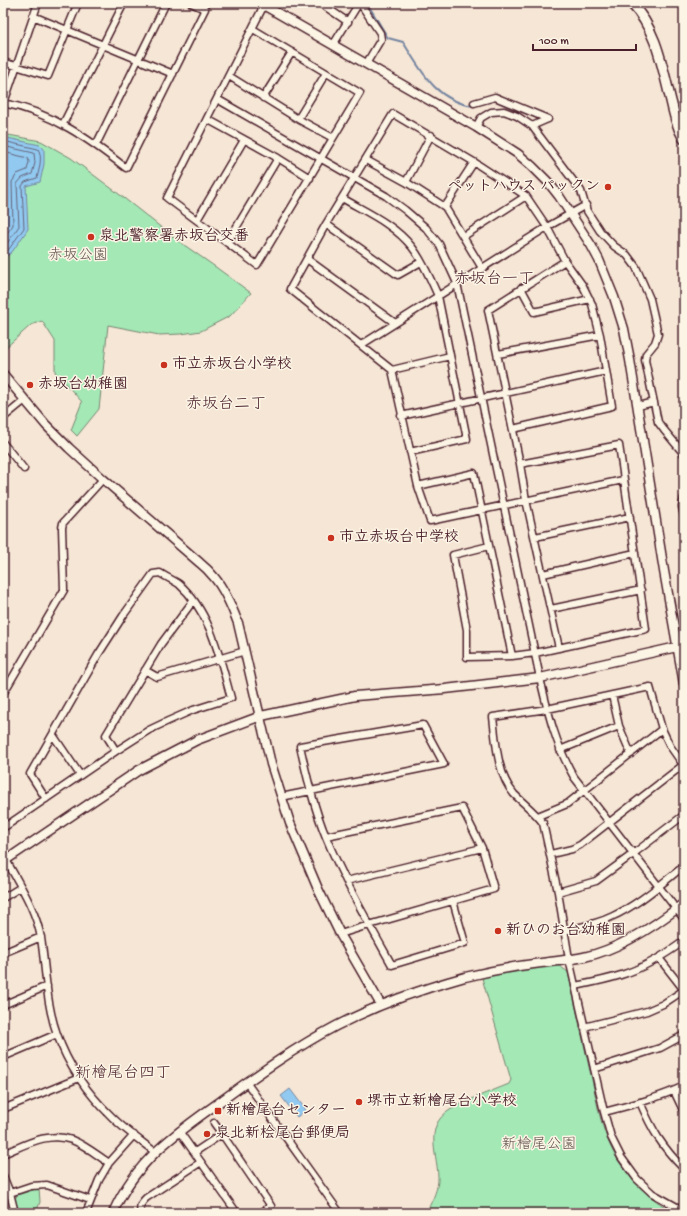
<svg xmlns="http://www.w3.org/2000/svg" width="687" height="1216" viewBox="0 0 687 1216" font-family="'Gochi Hand','Klee One',sans-serif">
  <rect width="100%" height="100%" fill="#f6e6d5"/>
  <filter id="ink" filterUnits="userSpaceOnUse"><feTurbulence type="fractalNoise" baseFrequency=".025" numOctaves="2"/><feDisplacementMap in="SourceGraphic" scale="8" xChannelSelector="R" yChannelSelector="G"/><feConvolveMatrix kernelMatrix="1 2 1 2 8 2 1 2 1" color-interpolation-filters="sRGB"/></filter>
  <g filter="url(#ink)">
    <!-- green -->
    <path fill="#a3e8b5" stroke="#768470" d="M3,134L41,141L71,158L115,191L177,240L217,268L251,293L230,316L201,331L181,334L159,335L108,325L99,409L77,436L71,430L82,402L55,372V341L42,321L31,325L3,350Z
      M558,965L568,972C575,1004 582,1035 589,1067C595,1090 598,1116 607,1138C619,1170 646,1198 676,1213H426C431,1203 437,1192 438,1181C439,1156 422,1127 450,1110C468,1099 490,1092 509,1084L511,1080L482,978L518,970Z
      M39,1188L40,1202L36,1213H19L15,1199L17,1195Z"/>
    <!-- water -->
    <path fill="#91c9f0" stroke="#7585a1" d="M3,137L40,145L44,149V164L40,182L26,186L28,229L12,252L3,259Z
      M290,1089L306,1110L297,1117L281,1096Z"/>
    <g fill="none" stroke-linecap="round" stroke-linejoin="round">
      <!-- shore -->
      <path stroke="#66637a" stroke-width="1" d="M3,141L38,149C43,156 39,170 37,178L25,182L22,186L24,228L9,249L3,254
        M3,146L34,153L35,163L32,174L22,178L17,184L19,226L6,245L3,248
        M3,152L28,158L29,162L27,170L17,174L12,182L13,225L3,239"/>
      <!-- stream -->
      <path stroke="#7585a1" stroke-width="2" d="M367,3L388,38L403,42C422,72 435,100 473,106"/>
      <defs>
        <path id="minor" d="M320,3L348,22
          M360,3L380,33L381,39L366,64
          M633,6L646,3
          M33,16L173,74
          M253,29L360,93L257,265L167,198L265,3
          M333,45L359,3
          M3,62L48,76L78,3
          M229,76L298,119L333,138
          M263,98L292,52
          M217,99L386,196L405,210L426,228L439,244L457,283L540,678C548,713 556,746 574,777L684,919
          M3,103C51,112 89,139 126,168L205,9L191,3
          M4,103L38,3
          M474,103L495,97L548,119
          M207,119L278,158L310,178
          M298,119L326,73
          M63,124L124,3
          M532,126L548,119
          M476,127L481,118L491,112L504,111L517,116L532,126L581,191L587,211L600,231L614,246L627,255L636,267L650,299L658,334L655,343L646,354L645,360L658,422L664,430L684,454
          M96,145L166,3
          M366,160L406,182L445,207L482,268
          M406,182L431,135
          M342,198C366,212 394,224 412,247C423,261 431,280 438,296L467,439L410,452
          M445,207L474,162
          M197,220L244,140
          M326,224L398,275L421,262
          M464,236L526,196
          M227,243L278,158
          M307,259L395,323
          M521,288L534,312L590,299
          M361,345L547,227L586,205
          M498,354L600,335
          M392,370L450,356
          M638,406L654,402
          M401,416L606,371
          M3,418L25,400
          M513,429L612,406L600,335L592,304L583,286L565,261L547,227L526,196L474,162L393,114L326,224L290,289L392,370L418,486L430,521L623,480
          M3,443L24,469
          M418,486L474,473L512,656
          M684,498L682,507L684,516
          M535,537L630,517
          M489,546L453,555L467,630V657L512,656L535,653L646,629L619,445L520,464
          M543,574L635,553
          M551,609L641,590
          M559,648L526,500L520,464L488,310L565,261
          M145,670L157,677L245,651
          M3,694L64,590L62,528L63,523L103,479
          M612,695L619,726L631,754
          M53,735L80,775
          M560,750L619,726
          M116,751L106,735L161,644L193,601
          M684,766L670,746L662,729L650,687L547,709L493,717C496,742 497,774 514,794C524,804 535,812 543,823L558,892L569,959L604,1112L611,1137L621,1157L637,1179L652,1193L684,1211
          M281,797L444,764L423,725L300,746C307,777 314,808 326,837C344,881 369,924 392,965L465,943L453,901
          M538,816L567,804L662,729
          M3,828L116,751L149,730L168,721L193,710L231,698C220,659 211,612 179,584C173,580 166,577 160,573L153,574L123,616L98,655L30,774L46,799
          M326,836L462,808L482,848
          M551,854L572,849L580,845L683,765
          M6,860C20,885 36,910 41,938C46,970 46,1004 57,1034C68,1066 88,1094 112,1117C125,1130 141,1141 155,1152
          M558,892L596,881L633,854L684,815
          M3,898L21,887
          M564,931C580,927 597,924 611,917C638,905 661,884 684,866
          M340,934L369,925L494,889L482,848L346,881
          M3,953L41,937
          M659,958L684,990
          M575,986C590,983 606,980 621,975C644,968 665,955 684,941
          M3,1005L47,986
          M584,1027L647,1011L663,1004L684,990
          M3,1057L57,1034
          M594,1069L660,1048L684,1035
          M246,1082L340,1213
          M674,1091L684,1112
          M640,1102C652,1130 662,1147 684,1169
          M3,1109L79,1078
          M604,1112C631,1105 659,1098 684,1086
          M214,1123L222,1134
          M179,1131L237,1213
          M195,1152L222,1134L271,1206L261,1213
          M3,1154C25,1145 48,1131 72,1140C85,1145 97,1155 109,1163
          M3,1176L10,1193L15,1213
          M10,1193L31,1186L47,1185L90,1200
          M86,1213L99,1180L109,1163L134,1135
          M141,1213C139,1206 141,1203 146,1198L201,1162"/>
        <path id="tertiary" d="M260,3L476,127L518,154L532,166L548,182L559,196L591,245L599,260L614,297L624,329L630,360L664,571L684,684
          M3,374L46,425L69,448L103,479L200,563C205,567 210,572 214,577C225,590 232,607 238,623L271,764L290,823L318,889L340,934L381,1005
          M3,862L139,770L197,740L261,716L355,696L445,689L540,678L677,647
          M113,1213C135,1161 177,1132 221,1101C258,1074 296,1047 336,1026C377,1005 421,989 465,977C490,971 516,966 541,963C555,961 570,960 584,957C621,949 655,926 684,903"/>
        <path id="secondary" d="M631,3C657,30 662,66 671,101C674,114 677,127 684,139"/>
      </defs>
      <!-- minor casing -->
      <use href="#minor" stroke="#4a1f2b" stroke-width="9"/>
      <!-- tertiary casing -->
      <use href="#tertiary" stroke="#4a1f2b" stroke-width="11"/>
      <!-- secondary casing -->
      <use href="#secondary" stroke="#4a1f2b" stroke-width="12"/>
      <!-- minor -->
      <use href="#minor" stroke="#fcf5e5" stroke-width="6"/>
      <!-- tertiary -->
      <use href="#tertiary" stroke="#fcf5e5" stroke-width="8"/>
      <!-- secondary -->
      <use href="#secondary" stroke="#fcf5e5" stroke-width="9"/>
    </g>
  </g>
  <!-- markers -->
  <g fill="#c8321e" stroke="#fcf5e5" stroke-width="1.5">
    <circle cx="608" cy="187" r="4"/>
    <circle cx="91" cy="237" r="4"/>
    <circle cx="164" cy="365" r="4"/>
    <circle cx="30" cy="385" r="4"/>
    <circle cx="331" cy="538" r="4"/>
    <circle cx="498" cy="931" r="4"/>
    <circle cx="359" cy="1102" r="4"/>
    <rect x="214" y="1107" width="8" height="8" rx="2"/>
    <circle cx="207" cy="1134" r="4"/>
  </g>
  <g text-anchor="middle" dominant-baseline="central" stroke-width="3" stroke-linejoin="round" paint-order="stroke">
    <!-- poi labels -->
    <g font-size="15" font-weight="bold" fill="#4a1f2b" stroke="#fcf5e5" text-anchor="start">
      <text x="600" y="187" text-anchor="end">ペットハウス パックン</text>
      <text x="99" y="237">泉北警察署赤坂台交番</text>
      <text x="172" y="365">市立赤坂台小学校</text>
      <text x="38" y="385">赤坂台幼稚園</text>
      <text x="339" y="538">市立赤坂台中学校</text>
      <text x="506" y="931">新ひのお台幼稚園</text>
      <text x="367" y="1102">堺市立新檜尾台小学校</text>
      <text x="226" y="1111">新檜尾台センター</text>
      <text x="215" y="1134">泉北新桧尾台郵便局</text>
    </g>
    <!-- park labels -->
    <g font-size="15" fill="#60514e" stroke="#fcf5e5">
      <text x="78" y="256">赤坂公園</text>
      <text x="539" y="1145">新檜尾公園</text>
    </g>
    <!-- neighbourhood labels -->
    <g font-size="16" fill="#4a1f2b" stroke="#fcf5e5">
      <text x="494" y="280">赤坂台一丁</text>
      <text x="226" y="405">赤坂台二丁</text>
      <text x="123" y="1074">新檜尾台四丁</text>
    </g>
  </g>
  <!-- margin -->
  <rect width="687" height="1216" fill="none" stroke="#fcf5e5" stroke-width="16"/>
  <rect x="8" y="8" width="671" height="1200" fill="none" stroke="#4a1f2b" stroke-width="1.5" filter="url(#ink)"/>
  <!-- scale -->
  <path d="M533 44v6h103v-6" fill="none" stroke="#4a1f2b" stroke-width="2"/>
  <text x="539" y="44" font-size="12" fill="#4a1f2b" stroke="#fcf5e5" stroke-width="3" paint-order="stroke">100 m</text>
</svg>
